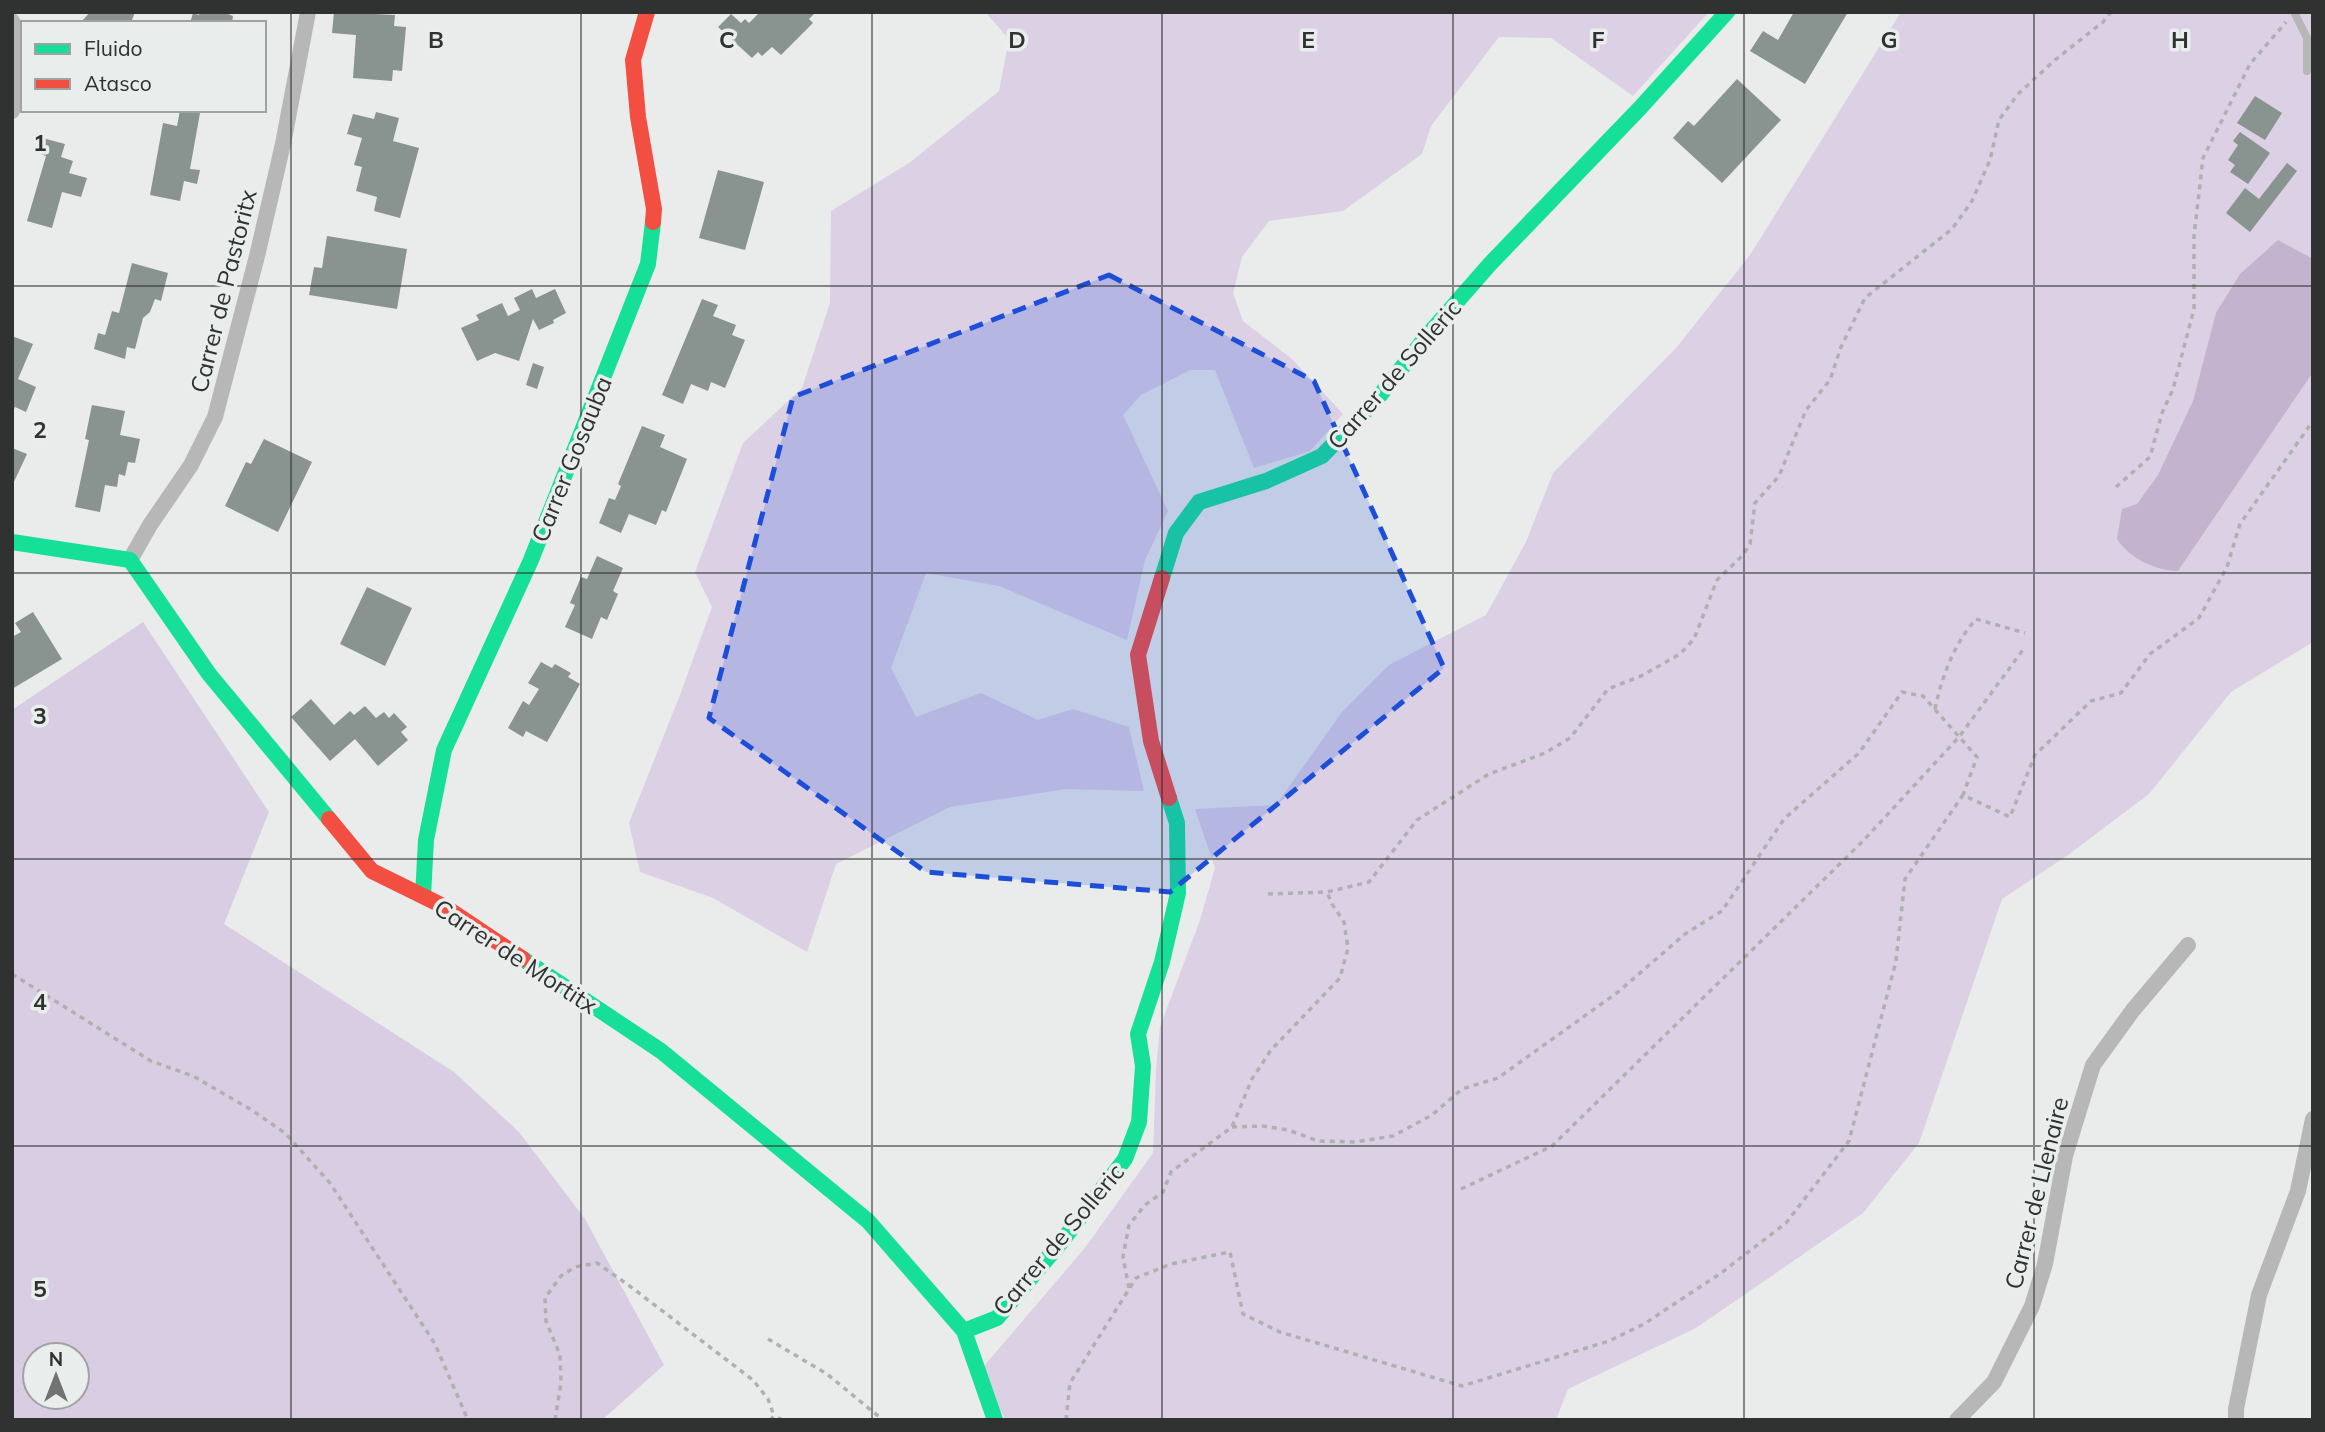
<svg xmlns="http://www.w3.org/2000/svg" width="2325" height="1432" viewBox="0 0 2325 1432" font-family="Mulish,sans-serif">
  <rect width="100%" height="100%" fill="#eaeceb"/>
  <!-- green -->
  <path fill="#dbd0e4" d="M985,12H1709L1633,96L1551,38L1499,37L1431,126L1422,154L1343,211L1269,221L1242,257L1233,293L1243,321L1292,359L1343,414L1310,451L1254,468L1215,370H1190L1141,395L1123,415L1168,511L1145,560L1127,640L999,586L926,573L891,668L916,717L981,693L1038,720L1073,709L1129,727L1144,791L1066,789L950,807L836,864L807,952L713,898L640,872L629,823L680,695L712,607L695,572L743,443L802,388L830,303L831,211L909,163L999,91L1009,39Z
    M1901,12H2313V642L2231,692L2149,794L2068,855L2002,899L1919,1143L1863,1213L1696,1328L1568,1389L1556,1420H1006L978,1373L1084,1249L1153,1153L1156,1070L1160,1027L1200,920L1215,868L1195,809L1276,805L1342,712L1389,665L1486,615L1526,542L1553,473L1676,348L1750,255Z"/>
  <!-- forest -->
  <path fill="#d8cde2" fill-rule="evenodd" d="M143,622L269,812L224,924L454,1072L519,1132L585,1219L664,1365L602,1420H12V710ZM35,1355H77V1397H35Z"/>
  <!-- water -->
  <path fill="#c3b3cf" d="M2278,240L2313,259V372L2178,571C2155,570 2130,559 2117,539L2122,509L2137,504L2158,475L2193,401L2216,313L2240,274Z"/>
  <!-- building -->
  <path fill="#899390" d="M90,12H135L132,20L134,23H74L77,20L82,21Z
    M199,12H229L228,14L233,16L232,23H190L193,13L199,15Z
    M334,12L395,15L394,26L406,27L402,71L393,70L392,81L353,78L356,35L332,33Z
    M760,12H816L809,19L813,23L781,55L772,47L762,56L758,52L752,58L718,27L731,14L741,23L745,19L749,23Z
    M1794,12H1848L1805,84L1750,51L1763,31L1778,40Z
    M1737,79L1781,120L1722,183L1673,138L1688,121L1694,126Z
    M2255,96L2282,113L2265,140L2237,123Z
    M180,110L200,113L190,169L200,170L197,184L184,181L180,201L150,195L163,123L177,126Z
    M376,112L399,118L393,141L419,148L400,218L374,211L377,197L356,191L362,167L354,165L362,138L347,134L353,114L374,119Z
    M2240,132L2270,153L2248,184L2230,172L2235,165L2228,160L2238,145L2233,141Z
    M39,137L65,144L61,157L73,161L69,173L87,178L81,197L62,192L52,228L27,221L46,156L35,152Z
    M2287,163L2297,171L2250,232L2226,213L2245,188L2259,199Z
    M718,170L764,182L745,250L699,238Z
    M327,236L407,249L397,309L309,295L314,267L322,268Z
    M132,263L168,273L161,301L155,299L150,312L143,318L135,349L127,347L125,359L94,349L98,333L105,335L112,311L119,313Z
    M532,289L536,298L555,289L566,313L553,320L554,323L539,330L533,319L519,361L495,353L477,361L461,328L479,320L476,315L502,303L508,316L520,310L514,298Z
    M702,299L718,305L713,316L736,325L732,335L745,340L725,388L711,382L708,391L691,384L683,404L662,395Z
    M12,336L33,344L18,379L36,387L26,412L15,407L12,413Z
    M533,363L544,367L537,389L526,385Z
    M92,405L125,411L120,435L140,439L135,463L128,462L125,476L119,474L117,487L105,485L100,512L75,507L89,440L85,439Z
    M642,426L665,435L660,447L687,459L666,512L662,510L656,525L629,514L621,533L599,523L609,498L615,500L621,486L618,484Z
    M264,439L312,462L278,532L225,506L246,462L251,464Z
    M12,448L27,454L12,486Z
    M597,556L623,568L613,591L618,594L607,620L601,617L592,639L565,627L575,605L570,603L581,577L587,579Z
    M367,587L412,608L385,666L340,644Z
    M33,612L62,659L12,689V637L21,632L15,623Z
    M541,662L552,668L555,664L571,673L568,677L580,684L547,742L526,731L523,737L508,728L523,701L529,705L539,689L528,683Z
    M311,699L334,725L350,711L354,715L365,706L376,718L384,712L389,718L394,713L407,727L401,732L408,740L378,766L355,739L330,761L291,717Z"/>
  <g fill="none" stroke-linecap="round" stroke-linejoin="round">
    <!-- path -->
    <path stroke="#b0b0b0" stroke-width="3.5" stroke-dasharray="5 5" stroke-linecap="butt" d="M2116,487L2150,457L2162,413L2173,389L2194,309V236L2203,158L2250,64L2286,22
      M1935,709C1942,676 1954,644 1976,619L2025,633
      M1268,894L1327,892L1369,882L1417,820L1489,774L1545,753L1570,738L1608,689L1641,676L1680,654L1694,639L1717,580L1743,555L1750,544L1755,503L1779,476L1806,410L1830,380L1841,347L1865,298L1952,229L1972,201L1990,160L1999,120L2018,94L2055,60L2103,22L2111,12
      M12,974L151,1061L193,1076L250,1109L285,1133L330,1183L435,1344L468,1420
      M1232,1127L1263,1126L1288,1130L1318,1141L1355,1142L1393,1136L1432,1115L1462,1089L1498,1078L1618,992L1685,934L1722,911L1784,819L1859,753L1902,692L1923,696L1977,757L1963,795
      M1461,1189L1552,1146L1863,841L1959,737L2025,647
      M1129,1288L1123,1257L1129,1225L1145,1205L1163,1192L1171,1172L1232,1127L1252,1079L1271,1050L1340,978L1348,948L1344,922L1332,904L1327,892
      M768,1339L827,1374L883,1420
      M555,1420L561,1383L560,1355L546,1321L545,1298L561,1276L575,1267L597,1263L627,1284L753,1380L768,1399L774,1416
      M770,1420L774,1416L783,1420
      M1066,1420L1070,1383L1136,1278L1171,1264L1230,1252L1243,1314L1280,1332L1462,1386L1609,1341L1644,1324L1721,1273L1786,1223L1849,1141L1896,961L1905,879L1963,795L2010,817L2035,755L2091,701L2121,693L2150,654L2199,618L2227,567L2240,524L2313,421"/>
    <!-- lane -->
    <path stroke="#b7b7b7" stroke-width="8" d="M2294,12L2307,38V71"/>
    <!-- street -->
    <path stroke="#b7b7b7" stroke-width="16" d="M12,21L14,25L12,111
      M130,560L150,525L191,465L215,417L257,256L283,144L308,12
      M1957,1420L1994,1382L2032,1306L2045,1264L2065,1156L2093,1065L2133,1010L2188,945
      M2236,1420V1409L2259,1295L2298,1191L2313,1119"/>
    <!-- fast -->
    <path stroke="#16e098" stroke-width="16" d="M12,542L130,560L209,674L329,819
      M1162,578L1176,533L1199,502L1266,481L1322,456L1377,399L1426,337L1490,264L1640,108L1727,12
      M423,896L426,840L444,750L531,560L648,264L653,222
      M523,959L661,1051L868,1221L964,1331L995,1420
      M964,1331L997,1318L1062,1241L1125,1159L1139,1122L1143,1066L1138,1034L1162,962L1178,893L1177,823L1169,798"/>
    <!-- jam -->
    <path stroke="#f24e42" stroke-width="16" d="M647,12L633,60L638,117L654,209L653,222
      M1162,578L1138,655L1151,741L1169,798
      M329,819L372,871L445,907L523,959"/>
  </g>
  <!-- marked area -->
  <path fill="#1d4ed8" fill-opacity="0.2" stroke="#1d4ed8" stroke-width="5" stroke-dasharray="14 9" stroke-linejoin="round" d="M1109,275L1314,381L1444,668L1170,892L926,872L709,718L793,397Z"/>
  <!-- grid -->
  <path fill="none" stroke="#303131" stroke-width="2" stroke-opacity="0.55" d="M291,12V1420M581,12V1420M872,12V1420M1162,12V1420M1453,12V1420M1744,12V1420M2034,12V1420M12,286H2313M12,573H2313M12,859H2313M12,1146H2313"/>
  <g text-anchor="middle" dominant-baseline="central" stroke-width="7" stroke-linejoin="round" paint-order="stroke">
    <!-- street labels -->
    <g font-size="24" fill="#303131" stroke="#e9edec">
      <text transform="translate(223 291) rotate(-76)">Carrer de Pastoritx</text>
      <text transform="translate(1394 374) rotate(-49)">Carrer de Solleric</text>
      <text transform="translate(571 459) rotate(-68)">Carrer Gosauba</text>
      <text transform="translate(516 956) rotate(33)">Carrer de Mortitx</text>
      <text transform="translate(2036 1193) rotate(-76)">Carrer de Llenaire</text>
      <text transform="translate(1058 1239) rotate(-50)">Carrer de Solleric</text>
    </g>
  </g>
  <g font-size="23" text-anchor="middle" font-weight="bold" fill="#303131" stroke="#e9edec" stroke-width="7" stroke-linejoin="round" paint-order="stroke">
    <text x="436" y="48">B</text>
    <text x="727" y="48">C</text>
    <text x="1017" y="48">D</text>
    <text x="1308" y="48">E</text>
    <text x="1598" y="48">F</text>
    <text x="1889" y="48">G</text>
    <text x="2180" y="48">H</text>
    <text x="40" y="151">1</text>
    <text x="40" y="438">2</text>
    <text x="40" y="724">3</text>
    <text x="40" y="1010">4</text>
    <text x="40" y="1297">5</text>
  </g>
  <!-- border -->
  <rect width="2325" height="1432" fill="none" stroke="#303131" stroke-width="28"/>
  <!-- legend -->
  <rect x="21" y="21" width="245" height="91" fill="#e9edec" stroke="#9fa2a1" stroke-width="2"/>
  <rect x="35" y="44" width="35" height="10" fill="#16e098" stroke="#9fa2a1" stroke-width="2"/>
  <text x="84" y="56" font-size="21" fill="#303131">Fluido</text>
  <rect x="35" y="79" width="35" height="10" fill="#f24e42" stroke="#9fa2a1" stroke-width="2"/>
  <text x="84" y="91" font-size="21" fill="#303131">Atasco</text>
  <!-- north arrow -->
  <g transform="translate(56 1376)"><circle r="33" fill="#e9edec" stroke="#9fa2a1" stroke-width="2"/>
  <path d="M0-5L12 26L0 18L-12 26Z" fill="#717272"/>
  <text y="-10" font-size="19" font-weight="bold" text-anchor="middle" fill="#303131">N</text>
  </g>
</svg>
